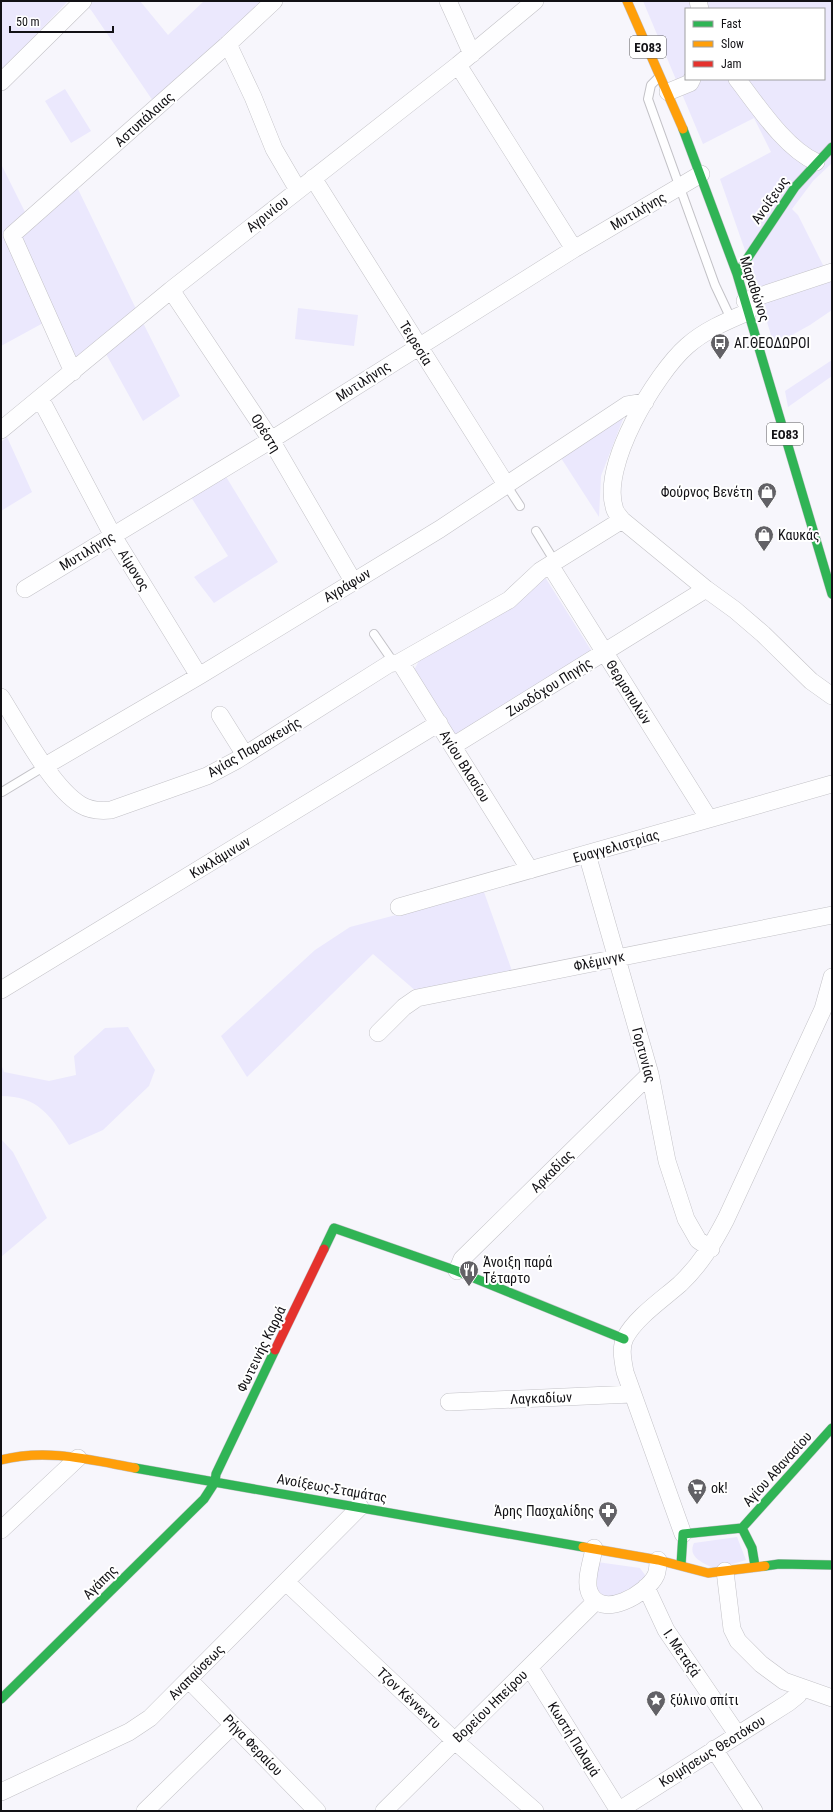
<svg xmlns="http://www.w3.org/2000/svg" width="833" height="1812" viewBox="0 0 833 1812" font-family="'Roboto Condensed',sans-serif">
  <rect width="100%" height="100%" fill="#f7f6fc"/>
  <!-- green -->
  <path fill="#ebe8fd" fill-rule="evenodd" d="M1,1H68L1,72Z
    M81,1H140L168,35L204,1H263L153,101L91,10Z
    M643,1H832V163L813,181L792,209L798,215L825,269L832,279V310L810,325L774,345L747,256L720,179L771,152L754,118L703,144ZM686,9H824V79H686Z
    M65,89L91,131L71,143L45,101Z
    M1,164L32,226L77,187L137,311L180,396L143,421L100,343L75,362L56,316L1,346Z
    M298,308L358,315L354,346L295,339Z
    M832,360V376L788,407L785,391Z
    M625,414L601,476L599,517L561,458Z
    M7,437L32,492L1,511V442Z
    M225,475L278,562L214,603L194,577L228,556L191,497Z
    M545,577L591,650L456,737L413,672L420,659Z
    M484,892L512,971L417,992L373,954L247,1077L221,1036L315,950L350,927Z
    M128,1027L155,1070L149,1086L103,1130L69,1145C51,1116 38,1096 1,1096V1064L4,1072L49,1081L76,1075L74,1056L105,1028Z
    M1,1139L13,1152L47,1218L1,1257Z
    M737,1537L746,1560L715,1569C704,1563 687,1558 694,1543Z
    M597,1562L640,1568L645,1575L644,1581L611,1600L598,1594L592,1568Z"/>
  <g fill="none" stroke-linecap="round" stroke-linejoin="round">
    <defs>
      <path id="lane" d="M659,77L651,85L648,99L715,285L731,319
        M507,486L520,506
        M536,531L555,562
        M374,634L394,663
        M2,792L45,766"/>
      <path id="street" d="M448,1L472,54
        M698,1L700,9
        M228,44L253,97L274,149L298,190
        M458,65L574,249
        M737,79C758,106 785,148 816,162
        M1,82L83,1
        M668,92L690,83L692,79
        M313,178L507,486
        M171,290L271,440L353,581
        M745,301L832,272
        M748,312C727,321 705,330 687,346C656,373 599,467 615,510C616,513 620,517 622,520L706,589L735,610L763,634L811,681L832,696
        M73,372L12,235L228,44L274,1
        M40,398L113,536L199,676
        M1,430L171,290L458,65L535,1
        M550,565L709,819
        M25,589L271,440L574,249L701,174
        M400,662L530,870
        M1,697C20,727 52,788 81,805C91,811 101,811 111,810L207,776L237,760L389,664L400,662L509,600L540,571L622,520
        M220,715L245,755
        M453,746L706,589
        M45,766L199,676L440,529L627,405L645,402
        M587,854L650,1074L667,1161L686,1219L698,1240L711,1249
        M399,907L832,784
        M1,990L439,723
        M378,1033L404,1007L417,998L832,915
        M457,1271L462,1259L650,1074
        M449,1402L632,1394
        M1,1530L78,1458
        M683,1534L625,1372C623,1361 620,1348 625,1338C635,1318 663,1299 680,1284C700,1265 713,1244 726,1219L823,1009L832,977
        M594,1548C592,1561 585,1579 589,1591C600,1622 648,1593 656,1575C658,1570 658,1565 658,1560
        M725,1571L732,1629L738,1641L761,1664L784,1681L832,1698
        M286,1582L455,1741L535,1811
        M646,1587L666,1630L737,1734
        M530,1668L619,1811
        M189,1680L317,1811
        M714,1749L754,1811
        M1,1792L129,1732L150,1718L360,1507
        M145,1811L233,1725
        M384,1811L596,1601
        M618,1811L788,1703L798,1695L801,1687"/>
      <path id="fast" d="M683,129L737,274L832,594
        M737,274L795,187L832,147
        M324,1249L334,1228L457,1271L624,1339
        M135,1468L583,1547
        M742,1528L832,1428
        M681,1565L683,1534L742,1528L752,1548L755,1566
        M765,1566L779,1564L832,1565
        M1,1699L204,1499L215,1482L216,1474L275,1350"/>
      <path id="slow" d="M627,1L683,129
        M1,1460C46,1448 91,1460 135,1468
        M583,1547L658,1560L708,1573L765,1566"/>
      <path id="jam" d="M275,1350L324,1249"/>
    </defs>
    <!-- lane casing -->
    <use href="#lane" stroke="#c3c2c7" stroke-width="10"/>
    <!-- street casing -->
    <use href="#street" stroke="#c3c2c7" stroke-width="18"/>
    <!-- fast casing -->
    <use href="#fast" stroke="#c3c2c7" stroke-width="10"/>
    <!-- slow casing -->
    <use href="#slow" stroke="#c3c2c7" stroke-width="10"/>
    <!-- jam casing -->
    <use href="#jam" stroke="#c3c2c7" stroke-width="10"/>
    <!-- lane -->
    <use href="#lane" stroke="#fefeff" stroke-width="8"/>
    <!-- street -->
    <use href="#street" stroke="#fefeff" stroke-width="17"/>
    <!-- fast -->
    <use href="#fast" stroke="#30b455" stroke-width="9"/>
    <!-- slow -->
    <use href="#slow" stroke="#ff9f0a" stroke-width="9"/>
    <!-- jam -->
    <use href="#jam" stroke="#e5322d" stroke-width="9"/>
  </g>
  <!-- icons -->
  <defs>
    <symbol id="bus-pin" viewBox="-11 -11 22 30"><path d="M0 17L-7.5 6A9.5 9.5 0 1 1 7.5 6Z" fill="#626166" stroke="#fff"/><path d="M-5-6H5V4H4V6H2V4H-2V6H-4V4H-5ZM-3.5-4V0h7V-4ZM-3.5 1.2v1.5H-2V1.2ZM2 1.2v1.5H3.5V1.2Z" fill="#fff"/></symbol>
    <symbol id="shop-pin" viewBox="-11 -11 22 30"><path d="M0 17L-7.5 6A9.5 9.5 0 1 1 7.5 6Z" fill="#626166" stroke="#fff"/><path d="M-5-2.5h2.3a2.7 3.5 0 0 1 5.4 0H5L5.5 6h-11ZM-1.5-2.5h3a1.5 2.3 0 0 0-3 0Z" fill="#fff"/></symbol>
    <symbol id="restaurant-pin" viewBox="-11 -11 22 30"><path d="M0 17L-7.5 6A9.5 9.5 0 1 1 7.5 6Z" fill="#626166" stroke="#fff"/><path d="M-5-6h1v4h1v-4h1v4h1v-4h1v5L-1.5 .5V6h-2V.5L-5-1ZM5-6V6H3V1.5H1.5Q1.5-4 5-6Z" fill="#fff"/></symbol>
    <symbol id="supermarket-pin" viewBox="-11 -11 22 30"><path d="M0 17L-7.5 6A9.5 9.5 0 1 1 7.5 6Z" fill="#626166" stroke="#fff"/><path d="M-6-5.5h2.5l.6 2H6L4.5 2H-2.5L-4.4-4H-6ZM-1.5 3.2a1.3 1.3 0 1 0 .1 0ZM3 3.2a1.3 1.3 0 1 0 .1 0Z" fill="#fff"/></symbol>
    <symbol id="pharmacy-pin" viewBox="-11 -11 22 30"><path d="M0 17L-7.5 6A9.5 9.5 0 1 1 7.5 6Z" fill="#626166" stroke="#fff"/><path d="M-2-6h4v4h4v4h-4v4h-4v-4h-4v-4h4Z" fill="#fff"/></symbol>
    <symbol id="sight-pin" viewBox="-11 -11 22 30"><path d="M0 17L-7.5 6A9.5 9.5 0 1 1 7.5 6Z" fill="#626166" stroke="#fff"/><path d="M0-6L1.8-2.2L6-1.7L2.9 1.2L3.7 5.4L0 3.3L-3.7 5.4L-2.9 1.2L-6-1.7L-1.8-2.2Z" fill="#fff"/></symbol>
  </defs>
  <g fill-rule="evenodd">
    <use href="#bus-pin" x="709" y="332" width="22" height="30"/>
    <use href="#shop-pin" x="756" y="481" width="22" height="30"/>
    <use href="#shop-pin" x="753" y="524" width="22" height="30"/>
    <use href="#restaurant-pin" x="458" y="1259" width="22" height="30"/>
    <use href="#supermarket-pin" x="686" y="1477" width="22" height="30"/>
    <use href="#pharmacy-pin" x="597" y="1500" width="22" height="30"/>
    <use href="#sight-pin" x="645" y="1689" width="22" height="30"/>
  </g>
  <g text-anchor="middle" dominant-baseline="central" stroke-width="4" stroke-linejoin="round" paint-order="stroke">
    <!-- shield labels -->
    <g fill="#fff" stroke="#59585b" stroke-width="1">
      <rect x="630" y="36" width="36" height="22" rx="3"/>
      <rect x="767" y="423" width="36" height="22" rx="3"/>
    </g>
    <g font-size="13" font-weight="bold" fill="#121115">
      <text x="648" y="47">ΕΟ83</text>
      <text x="785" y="434">ΕΟ83</text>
    </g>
    <!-- street labels -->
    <g font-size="14" fill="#121115" stroke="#fff">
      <text transform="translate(144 119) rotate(-42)">Αστυπάλαιας</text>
      <text transform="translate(770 200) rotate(-55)">Ανοίξεως</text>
      <text transform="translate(638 211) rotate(-30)">Μυτιλήνης</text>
      <text transform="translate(267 214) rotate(-38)">Αγρινίου</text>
      <text transform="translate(755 289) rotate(72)">Μαραθώνος</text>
      <text transform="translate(416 343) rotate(58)">Τειρεσία</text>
      <text transform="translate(363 381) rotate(-33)">Μυτιλήνης</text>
      <text transform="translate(266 433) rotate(58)">Ορέστη</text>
      <text transform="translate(87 551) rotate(-31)">Μυτιλήνης</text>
      <text transform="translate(134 570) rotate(58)">Αίμονος</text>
      <text transform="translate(347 585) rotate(-31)">Αγράφων</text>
      <text transform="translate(549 687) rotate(-32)">Ζωοδόχου Πηγής</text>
      <text transform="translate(629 692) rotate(58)">Θερμοπυλών</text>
      <text transform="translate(254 747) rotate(-30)">Αγίας Παρασκευής</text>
      <text transform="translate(465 766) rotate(58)">Αγίου Βλασίου</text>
      <text transform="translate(616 846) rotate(-16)">Ευαγγελιστρίας</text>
      <text transform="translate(220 857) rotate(-31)">Κυκλάμινων</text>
      <text transform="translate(599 961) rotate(-12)">Φλέμινγκ</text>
      <text transform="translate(644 1055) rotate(75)">Γορτυνίας</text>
      <text transform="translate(552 1171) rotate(-45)">Αρκαδίας</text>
      <text transform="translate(261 1349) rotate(-64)">Φωτεινής Καρρά</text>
      <text transform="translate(541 1398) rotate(-2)">Λαγκαδίων</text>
      <text transform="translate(777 1469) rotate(-48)">Αγίου Αθανασίου</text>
      <text transform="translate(332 1488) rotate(10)">Ανοίξεως-Σταμάτας</text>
      <text transform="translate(100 1582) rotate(-45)">Αγάπης</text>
      <text transform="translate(682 1653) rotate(56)">Ι. Μεταξά</text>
      <text transform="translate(196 1672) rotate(-45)">Αναπαύσεως</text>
      <text transform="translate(409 1698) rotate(43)">Τζον Κέννεντυ</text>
      <text transform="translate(490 1706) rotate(-44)">Βορείου Ηπείρου</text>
      <text transform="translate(574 1739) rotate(58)">Κωστή Παλαμά</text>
      <text transform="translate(253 1745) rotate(46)">Ρήγα Φεραίου</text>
      <text transform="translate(712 1751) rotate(-32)">Κοιμήσεως Θεοτόκου</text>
    </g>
    <!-- poi labels -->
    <g font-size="14" fill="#121115" stroke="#fff" text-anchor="start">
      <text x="734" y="343">ΑΓ.ΘΕΟΔΩΡΟΙ</text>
      <text x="753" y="492" text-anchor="end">Φούρνος Βενέτη</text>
      <text x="778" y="535">Καυκάς</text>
      <text x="483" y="1262">Άνοιξη παρά<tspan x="483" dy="16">Τέταρτο</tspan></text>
      <text x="711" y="1488">ok!</text>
      <text x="594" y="1511" text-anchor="end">Άρης Πασχαλίδης</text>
      <text x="670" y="1700">ξύλινο σπίτι</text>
    </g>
  </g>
  <!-- border -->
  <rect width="833" height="1812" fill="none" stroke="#121115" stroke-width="4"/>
  <!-- legend -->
  <rect x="685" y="8" width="140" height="72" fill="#ffffff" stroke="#a0a0a1"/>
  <rect x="693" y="21" width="20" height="6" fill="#30b455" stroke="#a0a0a1"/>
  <text x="721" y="28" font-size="12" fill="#121115">Fast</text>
  <rect x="693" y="41" width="20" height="6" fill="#ff9f0a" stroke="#a0a0a1"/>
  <text x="721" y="48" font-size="12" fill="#121115">Slow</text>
  <rect x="693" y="61" width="20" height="6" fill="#e5322d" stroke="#a0a0a1"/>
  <text x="721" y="68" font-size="12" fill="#121115">Jam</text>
  <!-- scale -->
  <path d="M10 26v6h103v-6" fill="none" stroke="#121115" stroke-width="2"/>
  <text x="16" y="26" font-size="12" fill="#121115" stroke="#ffffff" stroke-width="3" paint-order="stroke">50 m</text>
</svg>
